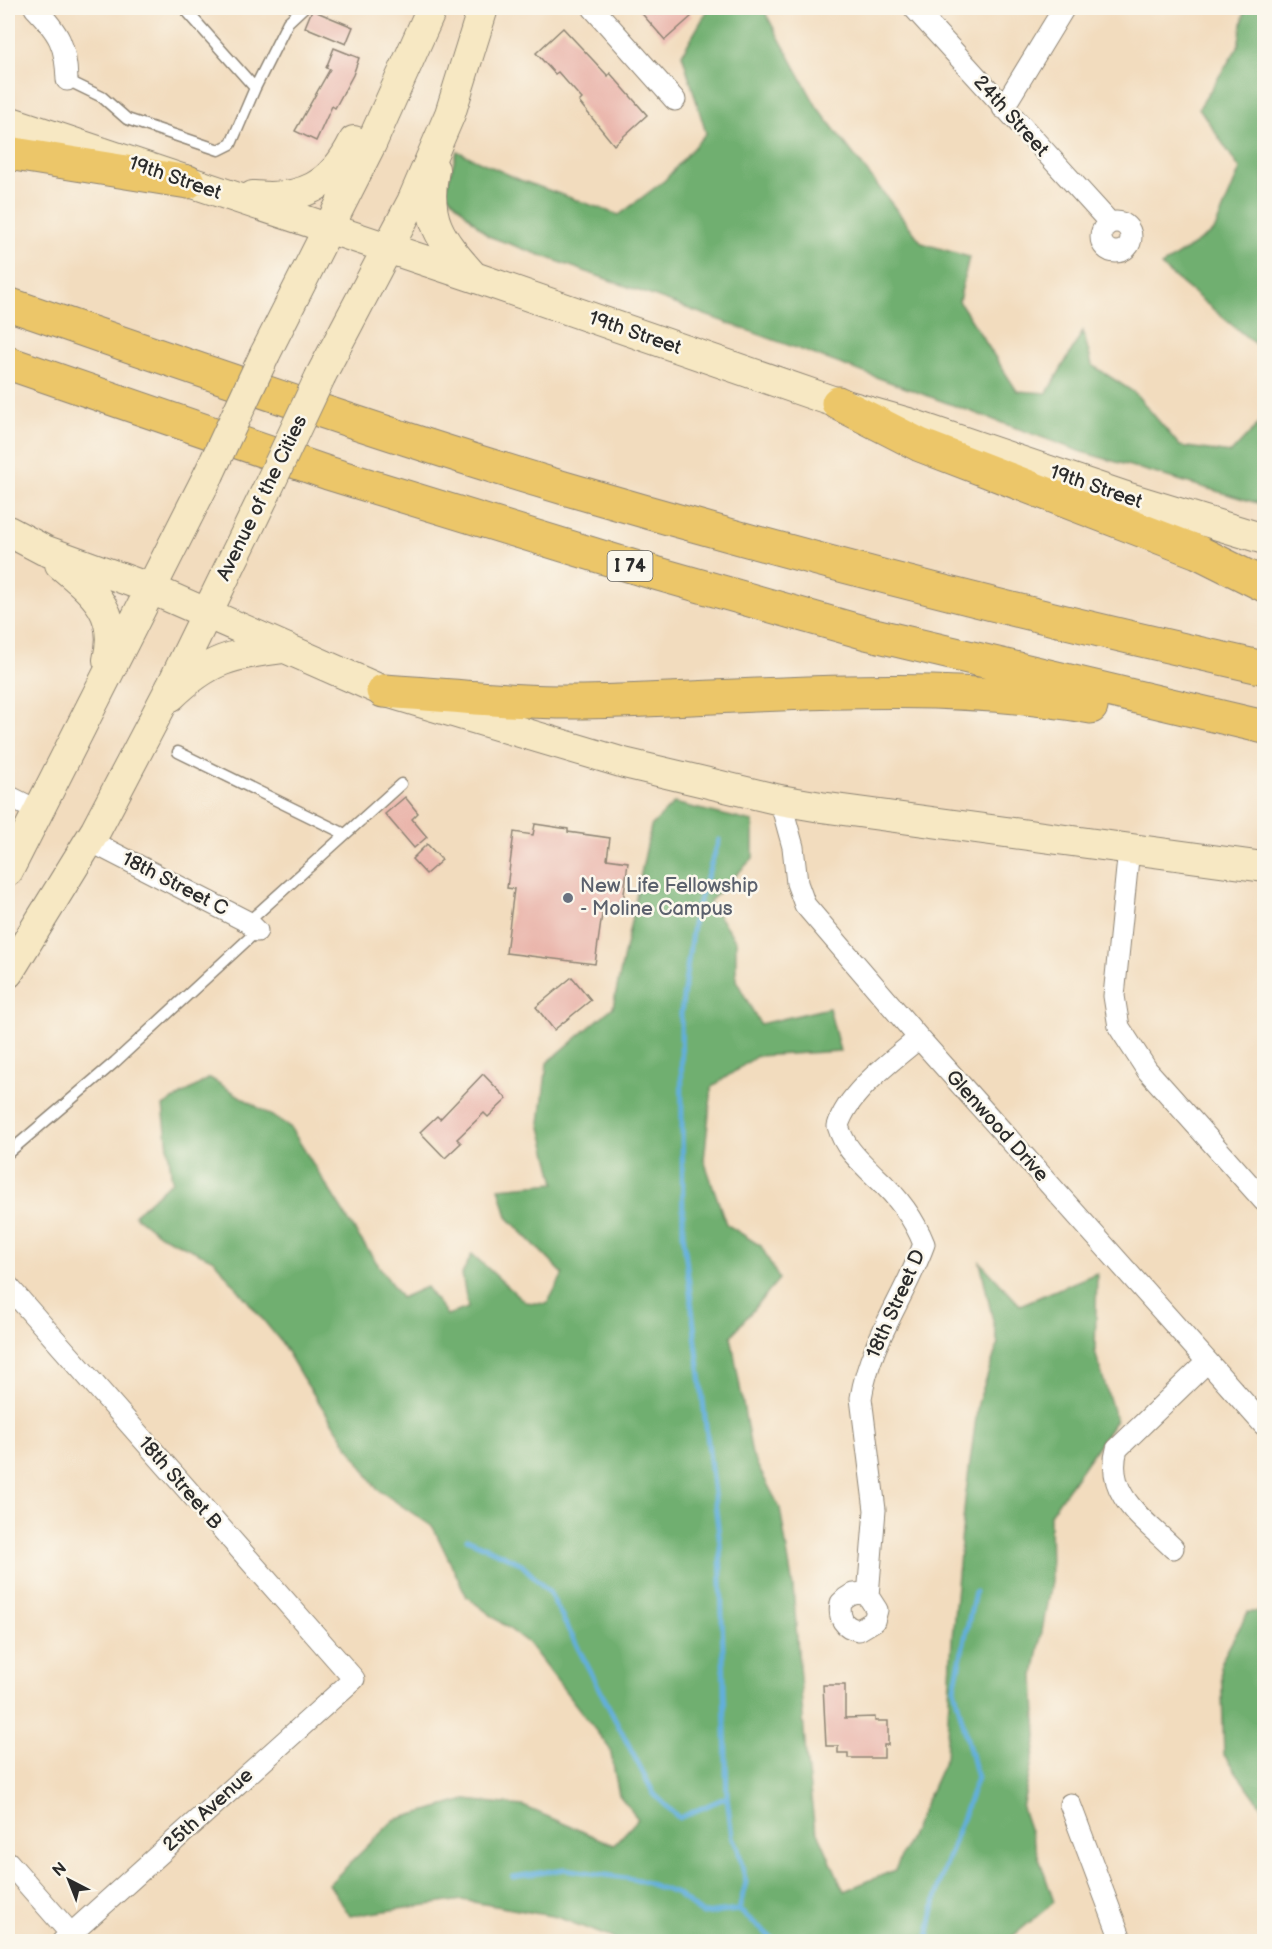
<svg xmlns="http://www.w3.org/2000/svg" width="1272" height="1949" viewBox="0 0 1272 1949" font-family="'Balsamiq Sans',sans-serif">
  <rect width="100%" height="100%" fill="#fbf7ec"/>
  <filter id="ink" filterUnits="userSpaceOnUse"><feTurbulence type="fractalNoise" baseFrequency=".0167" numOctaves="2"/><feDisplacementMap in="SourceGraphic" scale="12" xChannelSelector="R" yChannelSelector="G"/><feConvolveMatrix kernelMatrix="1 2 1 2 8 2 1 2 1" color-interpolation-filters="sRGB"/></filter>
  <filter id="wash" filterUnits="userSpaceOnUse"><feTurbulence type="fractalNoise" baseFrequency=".008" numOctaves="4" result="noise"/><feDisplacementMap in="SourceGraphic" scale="24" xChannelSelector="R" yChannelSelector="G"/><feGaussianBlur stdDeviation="1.35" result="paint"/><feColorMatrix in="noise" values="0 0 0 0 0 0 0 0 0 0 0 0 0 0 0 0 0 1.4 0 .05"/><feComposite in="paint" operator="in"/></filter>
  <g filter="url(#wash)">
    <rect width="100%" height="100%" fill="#f2dcbe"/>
    <!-- forest -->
    <path fill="#70af70" stroke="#4e6d4e" stroke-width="1.5" d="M709,8H767L766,14L817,107L922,243L969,257L959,301L1017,391L1047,393L1083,331L1092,365L1135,393L1180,446L1231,453L1264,418V505L1082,452L488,236L445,192L457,151L520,180L619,215L665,180L706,133L682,54Z
      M1245,8H1264V356L1261,349L1161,266L1214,231L1240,169L1199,108L1238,47Z
      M674,803L753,822V858L709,902L736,941V980L760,1024L829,1008L840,1051L757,1056L712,1087L704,1160L726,1224L761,1246L779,1279L731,1336L752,1455L780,1508L793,1587L806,1756L814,1823L844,1891L895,1870L946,1757L952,1638L965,1500L978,1403L998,1344L980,1262L1020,1305L1097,1273L1095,1352L1116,1420L1050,1514L1051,1581L1034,1676L1037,1738L1022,1808L1054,1902L1007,1941H620L557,1917L462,1900L350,1916L329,1884L394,1820L466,1800L523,1806L614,1845L638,1819L619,1795L610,1749L528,1643L467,1597L433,1527L377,1489L302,1377L282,1343L214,1260L160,1235L134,1215L172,1181L163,1106L210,1078L290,1127L357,1234L401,1298L426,1287L447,1315L468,1308L462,1274L472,1254L525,1302L547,1304L563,1274L507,1217L499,1188L555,1183L540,1123L547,1063L613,1007L651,826Z
      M1248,1612H1264V1810L1224,1755L1221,1662Z"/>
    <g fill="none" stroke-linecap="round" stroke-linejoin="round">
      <!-- stream -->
      <path stroke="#62afdc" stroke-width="5" d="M719,840L694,917L681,1013L683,1233L720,1544L727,1797L732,1837L738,1849L746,1882L739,1910L776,1942
        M467,1539L520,1563L549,1592L654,1794L679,1818L727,1797
        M513,1877L565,1869L639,1880L677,1894L703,1914L739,1910
        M927,1942L940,1880L977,1778L954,1688L975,1592"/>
    </g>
    <g id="blocks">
      <!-- building -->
      <path fill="#eab6ac" d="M637,8H685L692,16L665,40Z
        M312,10L353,27L346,44L305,27Z
        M563,28L608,76L610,73L647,115L614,145L579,102L582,99L558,72L555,74L536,53Z
        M334,48L359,58L353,75L335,108L332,106L316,141L295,131L330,69L326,68Z
        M405,797L418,813L412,819L427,837L414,848L385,814Z
        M535,824L568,829V832L610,838L607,859L628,862L622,910L603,907L595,964L506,953L514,889L507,888L514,832L533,835Z
        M427,844L442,860L426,874L412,859Z
        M572,977L591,1000L554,1030L536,1007Z
        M483,1074L507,1099L488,1117L484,1113L457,1139L461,1143L445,1158L420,1132L437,1116L440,1119Z
        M823,1685H845V1718L875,1717V1721H888V1745H884V1758H848V1753H838V1746H826Z"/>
    </g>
  </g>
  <g filter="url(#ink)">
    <use href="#blocks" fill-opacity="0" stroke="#8e8474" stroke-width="1.5"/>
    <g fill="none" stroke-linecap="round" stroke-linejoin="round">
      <defs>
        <path id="service" d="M184,8L255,88
          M927,22L936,8
          M67,80L102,97L127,119L219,150L231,144L255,88L288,22L303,8
          M178,752L345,834
          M248,922L401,784
          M8,1153L115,1062L257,931"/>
        <path id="minor" d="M35,8C59,33 66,45 67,80
          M593,8L675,100
          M914,8L1110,223
          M1003,108L1064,8
          M1101 237a15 15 0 1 1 30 0a15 15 0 1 1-30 0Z
          M8,796L38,811
          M780,800L793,847L797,883L805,905L919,1038L1264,1425
          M90,841L248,922L257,931
          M1129,849L1114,996L1119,1027L1147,1070L1264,1201
          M8,1286L354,1679L62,1942
          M1173,1548C1144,1519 1104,1495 1117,1449L1207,1362
          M868,1596L877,1610L874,1621L859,1630C844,1628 838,1618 841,1603C849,1594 857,1591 868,1596L875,1510L861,1398C870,1341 905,1297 924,1244C914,1218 897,1196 876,1177C859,1160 845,1149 838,1126C847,1093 894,1059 919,1038
          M1070,1804L1122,1942
          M8,1862L78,1942"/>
        <path id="secondary" d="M8,121L474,277L838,403L908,423L1126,497L1264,539
          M434,169C424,219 440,239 472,275
          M253,196C302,201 332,186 354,141
          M265,354L371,144L432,8
          M321,375L412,202L450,114L483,8
          M8,531L44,550L149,588L383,691L624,763L780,800L821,807L1264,867
          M60,564C93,592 120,612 108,660
          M171,696C210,658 231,655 284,648
          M8,871L209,474
          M8,973L96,830L171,687L264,496"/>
        <path id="motorway" d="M8,153L188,182
          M8,304C192,367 376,432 564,488C795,556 1029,616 1264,668
          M8,363L328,473L641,569L866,633L1264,727
          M838,403L920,445L1198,552L1264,585
          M383,691C450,695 516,703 583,702C751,698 924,678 1091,707"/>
      </defs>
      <!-- service casing -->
      <use href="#service" stroke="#8e8474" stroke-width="13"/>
      <!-- minor casing -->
      <use href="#minor" stroke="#8e8474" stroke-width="23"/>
      <!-- secondary casing -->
      <use href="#secondary" stroke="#8e8474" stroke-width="32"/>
      <!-- motorway casing -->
      <use href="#motorway" stroke="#8e8474" stroke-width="35"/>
      <!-- service -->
      <use href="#service" stroke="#fff" stroke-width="10"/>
      <!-- minor -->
      <use href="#minor" stroke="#fff" stroke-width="21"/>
      <!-- secondary -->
      <use href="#secondary" stroke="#f7e8c3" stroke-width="30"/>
      <!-- motorway -->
      <use href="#motorway" stroke="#ecc669" stroke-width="33"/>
      <defs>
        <path id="secondary-bridge" d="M209,474L265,354
          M264,496L321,375"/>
      </defs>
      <!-- secondary-bridge casing -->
      <use href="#secondary-bridge" stroke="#8e8474" stroke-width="32" stroke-linecap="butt"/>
      <!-- secondary-bridge -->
      <use href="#secondary-bridge" stroke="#f7e8c3" stroke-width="30"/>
    </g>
  </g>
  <!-- markers -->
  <circle fill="#6b7280" stroke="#fbf7ec" stroke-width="2" cx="568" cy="898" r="6"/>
  <g text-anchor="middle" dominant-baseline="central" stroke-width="5" stroke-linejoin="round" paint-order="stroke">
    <!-- shield labels -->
    <rect fill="#fbf7ec" stroke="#696865" stroke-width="1.5" x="607.5" y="551" width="45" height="30" rx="4.5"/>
    <g font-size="18" font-weight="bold" fill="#2b2b2b">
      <text x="630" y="566">I 74</text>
    </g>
    <!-- street labels -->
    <g font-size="20" fill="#2b2b2b" stroke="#fbf7ec">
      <text transform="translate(1011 116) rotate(48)">24th Street</text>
      <text transform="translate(175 178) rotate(19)">19th Street</text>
      <text transform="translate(635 333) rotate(19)">19th Street</text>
      <text transform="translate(1096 487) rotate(19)">19th Street</text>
      <text transform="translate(262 498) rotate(-64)">Avenue of the Cities</text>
      <text transform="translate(175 884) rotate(27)">18th Street C</text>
      <text transform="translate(997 1126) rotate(48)">Glenwood Drive</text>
      <text transform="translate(896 1304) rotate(-66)">18th Street D</text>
      <text transform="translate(180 1483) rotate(49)">18th Street B</text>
      <text transform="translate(208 1810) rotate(-42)">25th Avenue</text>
    </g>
    <!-- worship labels -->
    <g font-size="20" fill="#5b616d" stroke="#fbf7ec" text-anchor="start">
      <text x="580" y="886">New Life Fellowship<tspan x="580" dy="23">- Moline Campus</tspan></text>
    </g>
  </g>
  <!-- margin -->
  <rect width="1272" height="1949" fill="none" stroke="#fbf7ec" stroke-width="30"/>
  <!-- north arrow -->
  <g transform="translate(69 1880) rotate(318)" stroke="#fbf7ec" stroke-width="4.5" paint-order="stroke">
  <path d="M0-4.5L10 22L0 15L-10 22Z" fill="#2b2b2b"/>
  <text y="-9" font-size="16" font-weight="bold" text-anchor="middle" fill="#2b2b2b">N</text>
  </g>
</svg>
